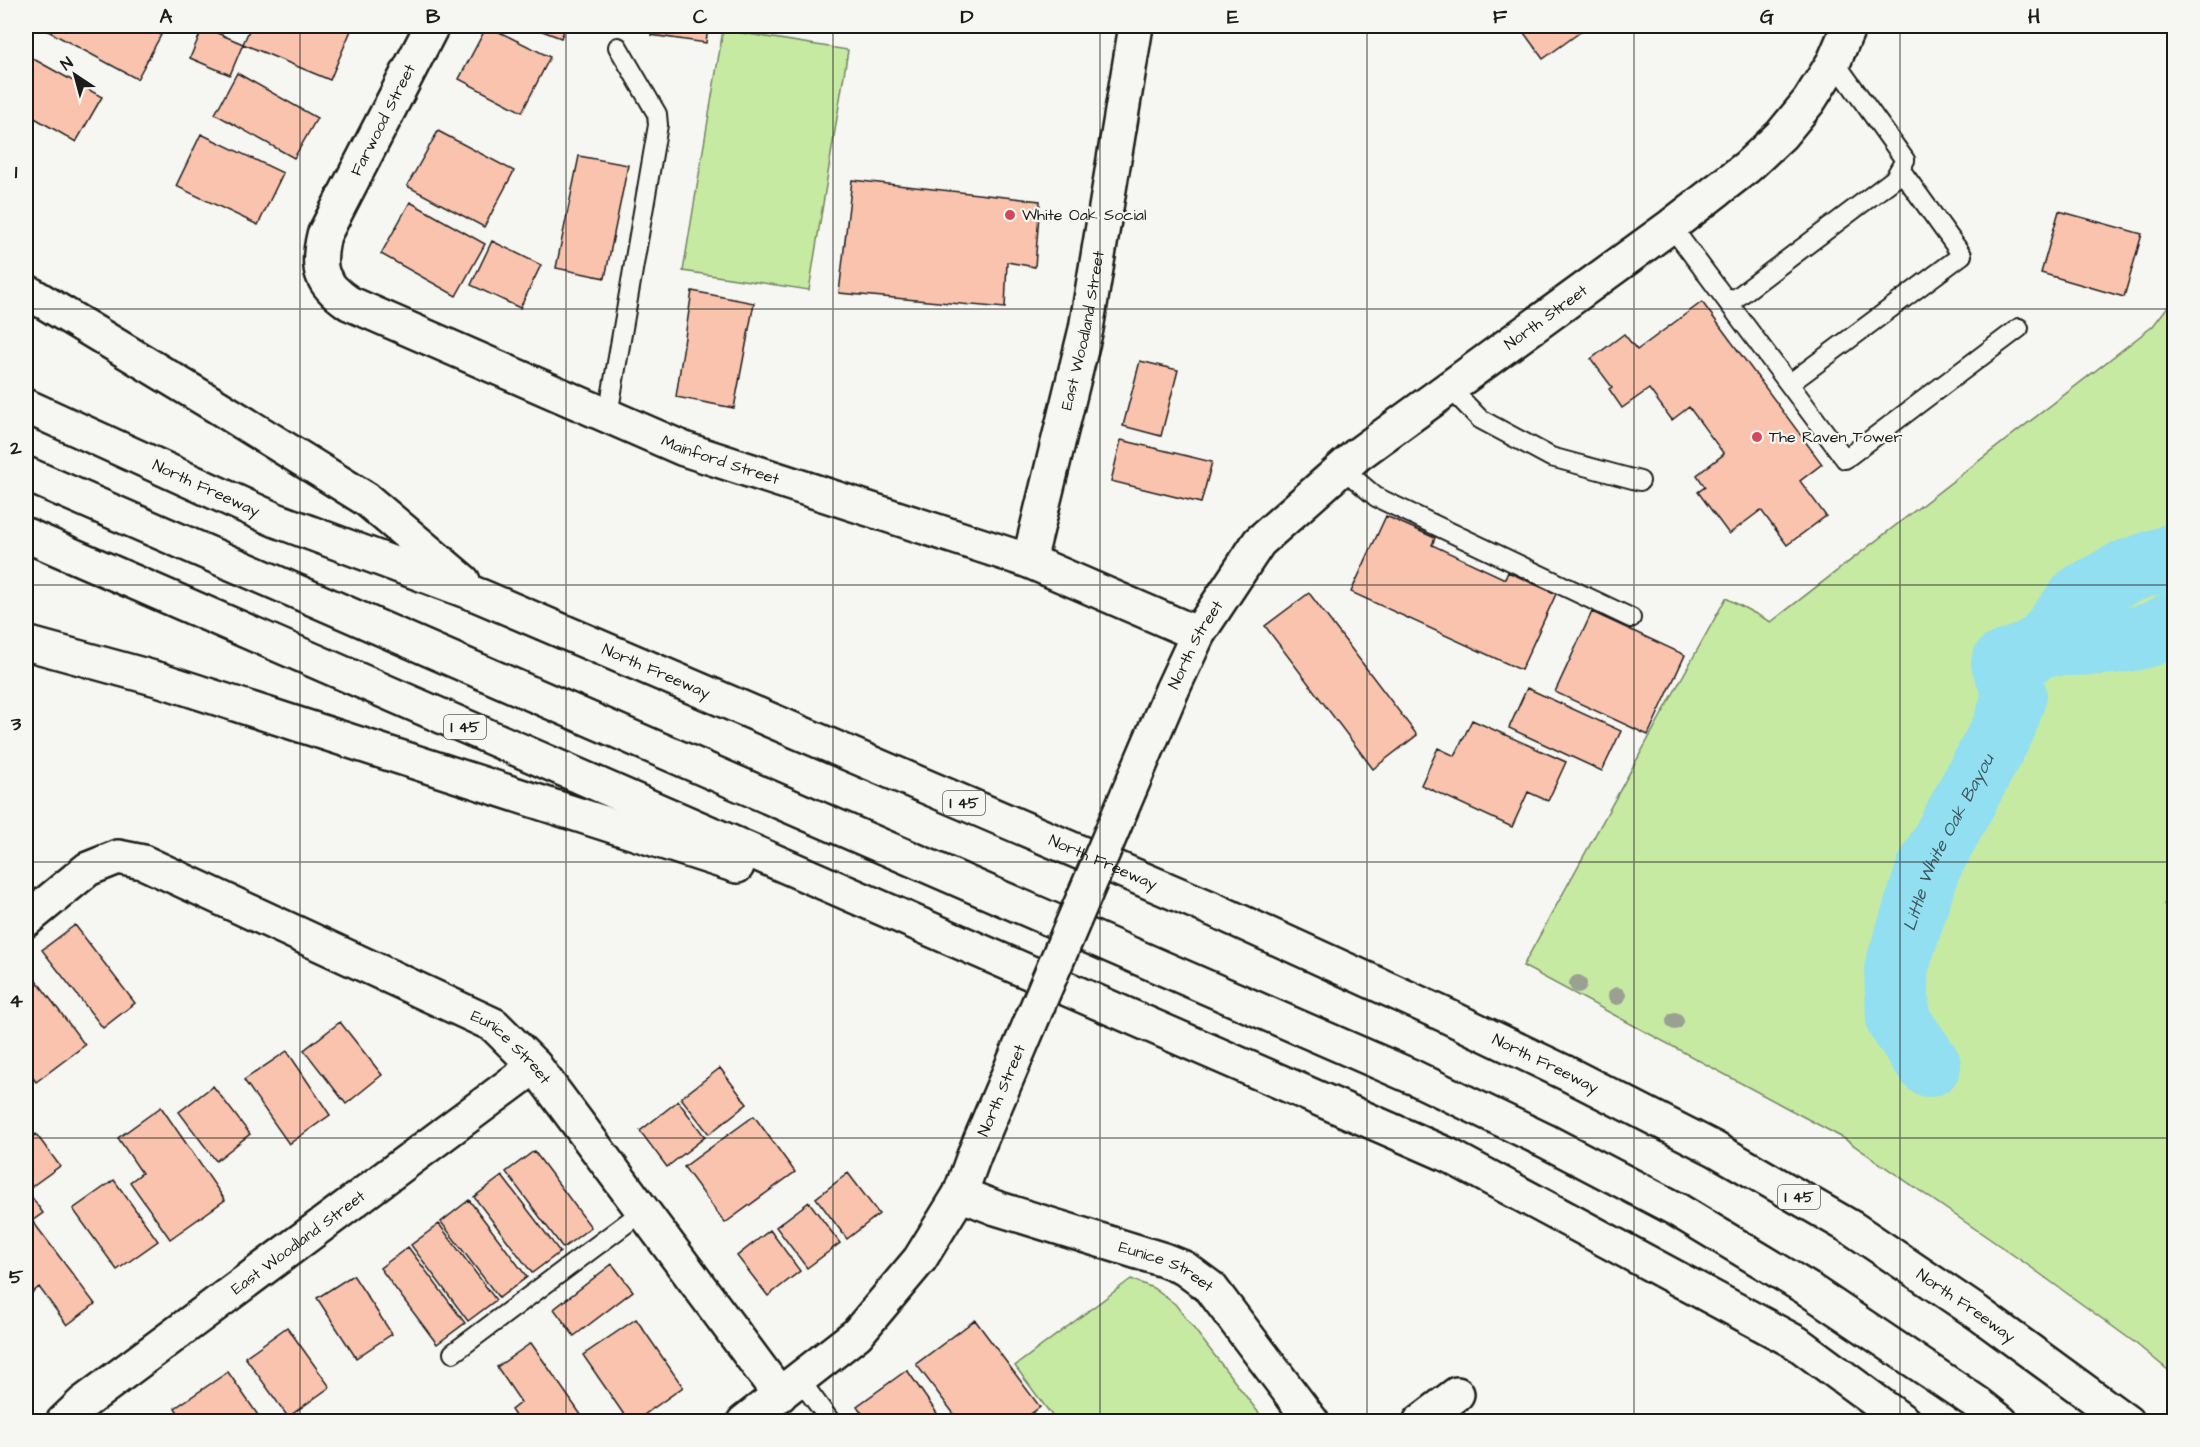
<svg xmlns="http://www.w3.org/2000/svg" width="2200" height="1447" viewBox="0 0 2200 1447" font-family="'Architects Daughter',sans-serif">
  <rect width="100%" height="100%" fill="#f6f6f2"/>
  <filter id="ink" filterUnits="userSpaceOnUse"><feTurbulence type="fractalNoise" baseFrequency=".0167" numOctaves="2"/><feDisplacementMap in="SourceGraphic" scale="12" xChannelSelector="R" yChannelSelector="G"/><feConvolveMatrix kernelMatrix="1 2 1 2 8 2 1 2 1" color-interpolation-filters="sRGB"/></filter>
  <g filter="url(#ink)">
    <!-- green -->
    <path fill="#c7eaa3" stroke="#728360" stroke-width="1.5" d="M723,30L848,50L809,290L683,271Z
      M2174,302V894L2164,904L2174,921V1375L2134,1342L2032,1268L1843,1138L1523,966L1726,598L1771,622L2153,326L2169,305Z
      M1131,1279L1153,1288L1175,1304L1265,1421H1056L1015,1366Z"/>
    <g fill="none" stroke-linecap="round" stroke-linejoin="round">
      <!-- river -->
      <g stroke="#91dff1" stroke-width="64">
        <path d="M2044,644C2085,644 2140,646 2174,623"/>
        <path id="s1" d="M1929,1065L1898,1020L1896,969L1928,869L2004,727L2015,695L2003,663L2027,654L2044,644L2081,596L2123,573L2174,555"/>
      </g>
    </g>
    <!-- building -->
    <path fill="#fac3ad" stroke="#1c1c1c" stroke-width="1.5" d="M49,26H144L161,35L137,79L46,30Z
      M251,26H345L352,28L330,80L243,44Z
      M487,26L550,57L522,112L459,79Z
      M529,26H566L561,38Z
      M653,26H708L706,43L651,35Z
      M1519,26H1584L1586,28L1543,59Z
      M203,27L243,44L230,75L190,58Z
      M30,57L102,97L76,142L26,113V65Z
      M237,73L317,118L294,158L215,114Z
      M438,131L514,171L484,227L407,186Z
      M201,134L283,173L258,225L176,186Z
      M579,156L628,165L605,278L556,268Z
      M852,180L1040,201L1035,267L1007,262L1005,308L839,293Z
      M410,202L485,244L456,296L381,254Z
      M2059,211L2142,234L2124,297L2041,273Z
      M492,241L541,265L520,308L471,285Z
      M692,291L754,303L734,408L676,397Z
      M1702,302L1822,464L1800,481L1826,516L1787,545L1761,510L1729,534L1698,492L1705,487L1697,475L1724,454L1689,407L1672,420L1649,389L1622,408L1609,389L1612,387L1591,359L1624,334L1637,350Z
      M1140,361L1178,370L1161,436L1123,426Z
      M1121,440L1212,462L1201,503L1111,481Z
      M1386,516L1435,538L1432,545L1505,579L1508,572L1556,594L1521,670L1351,592Z
      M1309,593L1417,735L1373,769L1265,626Z
      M1592,612L1685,655L1648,735L1555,692Z
      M1527,688L1621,731L1602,771L1509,728Z
      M1472,720L1566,762L1548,801L1528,792L1512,827L1421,785L1438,748L1455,756Z
      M75,925L135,1003L103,1028L42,950Z
      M27,968L85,1045L36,1082L26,1068Z
      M340,1022L382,1075L346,1104L304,1050Z
      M287,1051L330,1115L289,1144L244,1080Z
      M720,1068L747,1104L709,1134L681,1098Z
      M213,1086L250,1134L216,1161L179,1112Z
      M678,1101L705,1137L667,1167L640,1131Z
      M161,1107L225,1200L170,1239L130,1182L142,1173L118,1138Z
      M754,1116L795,1172L725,1223L684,1167Z
      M36,1134L60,1166L31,1187L26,1179V1142Z
      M534,1151L591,1227L563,1248L506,1172Z
      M848,1173L879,1214L847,1239L816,1198Z
      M502,1176L560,1252L532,1273L474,1197Z
      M114,1180L158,1241L117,1270L73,1209Z
      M26,1189L43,1213L26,1225Z
      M469,1200L527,1277L499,1298L441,1222Z
      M809,1202L840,1243L807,1268L776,1227Z
      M34,1223L95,1304L67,1325L39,1287L26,1298V1230Z
      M439,1224L496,1300L468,1321L411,1245Z
      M770,1230L800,1271L768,1296L737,1256Z
      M408,1247L465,1323L437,1344L380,1268Z
      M612,1264L633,1291L574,1336L554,1309Z
      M353,1275L392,1334L356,1358L317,1298Z
      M636,1319L683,1387L634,1422H629L583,1355Z
      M975,1320L1040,1407L1020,1422H960L916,1364Z
      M287,1327L330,1387L288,1417L245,1357Z
      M531,1343L586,1422H519L511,1410L521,1402L497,1367Z
      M907,1370L943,1422H868L857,1406Z
      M228,1372L260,1418L254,1422H184L175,1408Z"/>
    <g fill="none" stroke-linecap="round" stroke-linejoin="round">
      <defs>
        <path id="lane" d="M1671,226L1724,297L1735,299L1894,179L1905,160L1834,61
          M1724,297L1789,384L1962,255L1900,169
          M1789,384L1845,459L2019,328
          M1449,387L1480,419L1551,457L1640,481
          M608,415L658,125L657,114L618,47
          M1342,468L1376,497L1631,618
          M453,1353L643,1211
          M800,1380L831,1422"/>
        <g id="street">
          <path id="s2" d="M432,26L324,235C316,269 320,283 349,303L684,449L1029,561L1198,634"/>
          <path id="s3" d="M1029,561L1086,329L1136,26"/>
          <path id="s4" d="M26,920L88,869L118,857L143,862L494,1025L535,1066L780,1395"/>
          <path id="s5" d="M960,1194L996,1208L1164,1260L1184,1268L1211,1288L1312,1422"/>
          <path id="s6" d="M63,1422L83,1403L535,1066"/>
          <path d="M1420,1422L1457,1394"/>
        </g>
        <g id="secondary">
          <path id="s7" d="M1172,690L1198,634L1259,542L1357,455L1671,226L1747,167L1781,135L1809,101L1834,61L1849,26"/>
          <path d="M744,1422L857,1334L920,1259L960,1194L975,1153"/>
        </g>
        <g id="highway">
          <path d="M26,291L218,407L366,499L463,581"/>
          <path id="s8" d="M26,406L276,520L480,596L1217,911L1445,1015L1566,1073L1715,1149L1852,1228L1978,1313L2127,1422"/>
          <path d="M26,474L1413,1077L1546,1141L1674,1208L1808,1289L1977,1403L2001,1422"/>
          <path d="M26,535L1448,1155L1797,1343L1904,1422"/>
          <path d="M26,643L161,680L737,866"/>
        </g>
      </defs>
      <!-- lane casing -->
      <use href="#lane" stroke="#1c1c1c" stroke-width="22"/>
      <!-- street casing -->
      <use href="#street" stroke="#1c1c1c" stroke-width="38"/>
      <!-- secondary casing -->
      <use href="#secondary" stroke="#1c1c1c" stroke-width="38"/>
      <!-- highway casing -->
      <use href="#highway" stroke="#1c1c1c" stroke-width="38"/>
      <!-- lane -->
      <use href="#lane" stroke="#f6f6f2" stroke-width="18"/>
      <!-- street -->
      <use href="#street" stroke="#f6f6f2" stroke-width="33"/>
      <!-- secondary -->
      <use href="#secondary" stroke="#f6f6f2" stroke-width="33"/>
      <!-- highway -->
      <use href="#highway" stroke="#f6f6f2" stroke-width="33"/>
      <defs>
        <g id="secondary-bridge">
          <path id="s9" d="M975,1153L1172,690"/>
        </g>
      </defs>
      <!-- secondary-bridge casing -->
      <use href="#secondary-bridge" stroke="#1c1c1c" stroke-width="38" stroke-linecap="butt"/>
      <!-- secondary-bridge -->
      <use href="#secondary-bridge" stroke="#f6f6f2" stroke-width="33"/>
    </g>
    <!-- trees -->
    <g fill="#9aa092">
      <circle cx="1578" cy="984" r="9"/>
      <circle cx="1617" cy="996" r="9"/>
      <circle cx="1675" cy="1021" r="9"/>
    </g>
  </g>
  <!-- grid -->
  <path fill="none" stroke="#1c1c1c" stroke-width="1.5" stroke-opacity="0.55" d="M300,26V1422M566,26V1422M833,26V1422M1100,26V1422M1367,26V1422M1634,26V1422M1900,26V1422M26,309H2174M26,585H2174M26,862H2174M26,1138H2174"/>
  <!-- markers -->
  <g fill="#d1495b" stroke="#f6f6f2" stroke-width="2">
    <circle cx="1010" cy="215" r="6"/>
    <circle cx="1757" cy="437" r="6"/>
  </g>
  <g text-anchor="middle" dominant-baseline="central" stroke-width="4.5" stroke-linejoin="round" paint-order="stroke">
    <!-- shield labels -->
    <g fill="#f6f6f2" stroke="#5d5d5c" stroke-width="1.5">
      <rect x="444" y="715" width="42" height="24" rx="4.5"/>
      <rect x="943" y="791" width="42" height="24" rx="4.5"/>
      <rect x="1778" y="1185" width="42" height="24" rx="4.5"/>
    </g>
    <g font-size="15" font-weight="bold" fill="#1c1c1c">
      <text x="465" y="727">I 45</text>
      <text x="964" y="803">I 45</text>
      <text x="1799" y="1197">I 45</text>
    </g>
    <!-- street labels -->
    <g font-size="16" fill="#1c1c1c" stroke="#f6f6f2">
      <text transform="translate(383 120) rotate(-63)">Farwood Street</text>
      <text stroke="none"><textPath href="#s7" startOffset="537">North Street</textPath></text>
      <text stroke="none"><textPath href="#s3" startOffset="237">East Woodland Street</textPath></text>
      <text stroke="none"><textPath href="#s2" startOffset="718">Mainford Street</textPath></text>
      <text stroke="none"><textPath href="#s8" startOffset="198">North Freeway</textPath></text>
      <text stroke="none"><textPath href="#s7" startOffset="51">North Street</textPath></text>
      <text stroke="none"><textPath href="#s8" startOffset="684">North Freeway</textPath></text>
      <text stroke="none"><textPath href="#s8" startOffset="1170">North Freeway</textPath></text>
      <text stroke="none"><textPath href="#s4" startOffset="552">Eunice Street</textPath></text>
      <text stroke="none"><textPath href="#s8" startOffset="1656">North Freeway</textPath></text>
      <text stroke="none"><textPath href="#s9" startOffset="68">North Street</textPath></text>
      <text stroke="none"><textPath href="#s6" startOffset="296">East Woodland Street</textPath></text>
      <text stroke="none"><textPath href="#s5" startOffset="219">Eunice Street</textPath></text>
      <text stroke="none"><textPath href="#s8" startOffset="2142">North Freeway</textPath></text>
    </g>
    <!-- poi labels -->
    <g font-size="16" fill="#1c1c1c" stroke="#f6f6f2" text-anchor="start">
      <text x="1022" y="215">White Oak Social</text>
      <text x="1769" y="437">The Raven Tower</text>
    </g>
    <!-- water labels -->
    <g font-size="18" font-style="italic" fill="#3f565c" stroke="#f6f6f2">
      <text stroke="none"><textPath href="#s1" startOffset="243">Little White Oak Bayou</textPath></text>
    </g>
  </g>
  <!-- margin -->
  <rect width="2200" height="1447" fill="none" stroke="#f6f6f2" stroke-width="66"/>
  <!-- north arrow -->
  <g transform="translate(75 75) rotate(324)" stroke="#f6f6f2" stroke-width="4.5" paint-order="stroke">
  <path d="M0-4.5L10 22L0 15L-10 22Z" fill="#1c1c1c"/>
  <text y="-9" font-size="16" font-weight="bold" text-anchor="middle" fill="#1c1c1c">N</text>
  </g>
  <rect x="33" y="33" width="2134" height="1381" fill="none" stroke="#1c1c1c" stroke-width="2"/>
  <g font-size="20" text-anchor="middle" font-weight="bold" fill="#1c1c1c">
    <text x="166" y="23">A</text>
    <text x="433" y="23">B</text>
    <text x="700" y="23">C</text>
    <text x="967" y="23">D</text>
    <text x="1233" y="23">E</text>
    <text x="1500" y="23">F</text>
    <text x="1767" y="23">G</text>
    <text x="2034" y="23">H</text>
    <text x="16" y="178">1</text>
    <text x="16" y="454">2</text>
    <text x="16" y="730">3</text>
    <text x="16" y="1007">4</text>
    <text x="16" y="1283">5</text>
  </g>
</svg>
